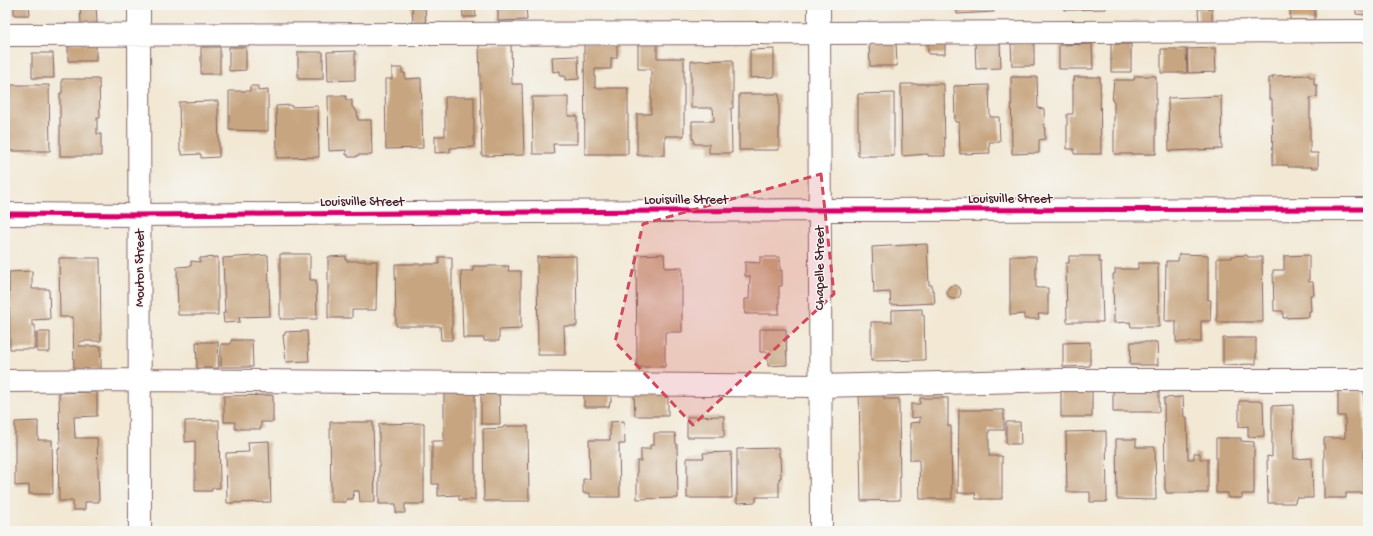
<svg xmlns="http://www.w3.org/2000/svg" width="1373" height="536" viewBox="0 0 1373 536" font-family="'Gochi Hand',sans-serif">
  <rect width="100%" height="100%" fill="#f6f6f2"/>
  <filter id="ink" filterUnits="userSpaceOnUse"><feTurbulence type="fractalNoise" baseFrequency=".025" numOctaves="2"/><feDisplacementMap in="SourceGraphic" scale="8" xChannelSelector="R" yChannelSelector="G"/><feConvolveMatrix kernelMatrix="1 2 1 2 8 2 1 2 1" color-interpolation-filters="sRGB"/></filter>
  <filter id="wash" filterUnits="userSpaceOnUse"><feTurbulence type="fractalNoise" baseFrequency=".012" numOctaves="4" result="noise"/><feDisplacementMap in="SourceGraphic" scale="16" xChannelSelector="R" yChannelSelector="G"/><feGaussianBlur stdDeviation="0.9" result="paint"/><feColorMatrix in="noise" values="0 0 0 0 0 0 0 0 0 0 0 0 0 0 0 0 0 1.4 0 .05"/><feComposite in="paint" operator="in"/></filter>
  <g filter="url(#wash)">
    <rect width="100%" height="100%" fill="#f2e8d4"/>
    <g id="blocks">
      <!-- building -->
      <path fill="#c7a580" d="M14,5H29L30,15H14Z
        M80,5H96L97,23L81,24Z
        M412,5H425L426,25L413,26Z
        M462,5H475L476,17H463Z
        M498,5H526L527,20L498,21Z
        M957,5H994V12L957,14Z
        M1064,5H1106V9L1064,10Z
        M1290,5H1315V20H1290Z
        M1356,5H1366L1365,15L1356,14Z
        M1212,8V22L1199,23L1198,9Z
        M896,41L897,66H870L869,42Z
        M928,41H945V54H928Z
        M638,42H657V58H684V136H665V155H637V114H651V69H638Z
        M1000,42L1001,68L976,69L975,43Z
        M68,43H96V61H68Z
        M584,43H617V58H611V69H595V88H628V154H585Z
        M1034,43V66H1012L1011,44Z
        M511,44L512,84H522L524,155L482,156L479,45Z
        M1092,44L1093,69H1059V45Z
        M1111,44H1131V72H1111Z
        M201,47H220V74H201Z
        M229,47H246V70L229,71Z
        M1215,48L1216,72L1188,73L1187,49Z
        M774,49V77L750,78V50Z
        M1161,49H1186L1187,73H1161Z
        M355,51V80L328,81L327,52Z
        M298,52H323V79H298Z
        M32,53H53L54,78H32Z
        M578,56L579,79L565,80V76H560V71L553,72L552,57Z
        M733,60V108H731L732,153H709V144H694V139H692V121H714L713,108H691V61Z
        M392,68H402V73H405V79L421,78L423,148L386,149L385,79H392Z
        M1309,75L1310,77H1314V85H1317V97L1310,98V153H1318V168H1311L1312,167H1288V165H1273L1272,99H1269V78H1273L1272,76Z
        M1135,76H1156V154H1114V101H1112L1114,80H1134Z
        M1011,77H1037L1038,108L1044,109L1045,139L1039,140V153L1012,154Z
        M1074,77H1100L1101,154H1074V149H1067V114H1073V80H1075Z
        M62,79H99L100,118H97V134H101V156H60V93H62Z
        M901,84H944L945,156H928V154L902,156Z
        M8,85H49L50,151H9Z
        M989,85L990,117H999L1000,142H989L990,153L960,154L959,122H955L954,86Z
        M250,86H258V91L268,90V131L229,130V91H250Z
        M894,93V156H858V94Z
        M739,94H779V150H739Z
        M328,96H346V100H352V107L357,112L358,120H371L372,155H357V157H348V154L346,155V150L329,151Z
        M1221,96L1222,149L1169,151L1168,98Z
        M445,97H474V147L450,148V152L435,153V136H445Z
        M532,97H568V116H577V144H553L554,154H533Z
        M218,101L219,157L201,158V154L182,155V151H180L179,102Z
        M291,105V107L318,106L319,157L277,158L276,106Z
        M927,244L929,285H932V291H934L935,303L891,305L890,292L874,293L872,247Z
        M280,254H310V280H316L317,319H280Z
        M664,254L665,268L682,267V332H665V367H637L636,255Z
        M1179,254L1208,255V300H1211L1210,321H1201V342H1176V321H1165L1166,261H1178Z
        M268,255L270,316L239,317L240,322L224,323L223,313H225L223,258Z
        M1247,255L1248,257H1262L1263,322H1217V258H1232V256Z
        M1309,255V282H1313L1314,295H1310L1311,311H1309V317L1283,318V311H1274L1273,270H1284V256Z
        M346,256V261H377L376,310H352V318H328V257Z
        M576,256L577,326H564L565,355H538L537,257Z
        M1010,256H1036V288H1048V314H1038L1039,319H1024V314L1010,315Z
        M1069,256H1099V262H1101L1103,322H1067L1066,263H1069Z
        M218,257V315H178L177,267L191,266V261L200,262V258Z
        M439,257H452V340H441L440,326H396L395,264H439Z
        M760,257H780V271L782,270V286H779V314H745V299H749L750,276H745V262L760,263Z
        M59,258H100L101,341H80L79,346H101V370H74L73,317H60Z
        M1138,263H1158L1159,327H1131L1130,322L1114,323L1113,274H1115V269H1138Z
        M473,266H509L508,271H521V329L499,330V341H484V338H463L461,271H473Z
        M32,271V289H49L50,319L32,320V325H35V349H10L9,272Z
        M947 292a7 7 0 1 1 14 0a7 7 0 1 1-14 0Z
        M922,309V315L924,314L925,360L871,361V322H892V310Z
        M760,329H786L787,365L768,366V352H760Z
        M307,331L309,361L286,362L283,335H285V332Z
        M37,332H50V352H37Z
        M1223,338H1256V364L1223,365Z
        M231,340H252L253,367H221V344H231Z
        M196,342H218L219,368H197Z
        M1090,342V366L1063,367V343Z
        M1131,342H1157L1158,365H1130Z
        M481,388H499L500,424H481Z
        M584,388L611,393V402H610L609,407H584Z
        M1061,389H1092V417H1061Z
        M859,390H884V399H899L900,500L861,501Z
        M1113,390H1159V412H1113Z
        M444,391H475V500H459V495L438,496V484H432V441H444Z
        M1338,391H1364V493H1346V498H1324V438H1345V416H1338Z
        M97,392V416L74,417L75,438H97L99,502H85V510H73V501H59L58,449H60L59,393Z
        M634,393H668V416H635Z
        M273,395V422H261V429H235V422H224V396Z
        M1183,397L1184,417H1187L1188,459H1194V453H1200V459H1208V493H1166V490H1165L1164,398Z
        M920,398H948V426H951L952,499H920L919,460H910V423L920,422V417L911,418V404H920Z
        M1239,401H1263L1264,436L1248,437V426L1239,427Z
        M1293,405L1294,459L1312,458L1313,498H1296L1295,503H1268L1267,456L1272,457V406Z
        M959,410H1004V430H989V456H1002V499H976L975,493H958Z
        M724,416V437H687V417Z
        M219,420L220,488H212V491H195V441L185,442V421Z
        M38,421V440H52L53,494H29V485L15,486V422Z
        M624,421L625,444H619L620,497H590V493H583V479H590L589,440H610V422Z
        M330,422H373L375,502H360L359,491H354L353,499H346V502H331Z
        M1006,422H1020L1021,444H1006Z
        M424,423V504H405V513H396V504H379V424Z
        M504,426H528L529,501H484L483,429L503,428Z
        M1106,431L1107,502H1090V492H1067L1066,432Z
        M654,433H675L676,444H677L678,498L637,499V461H641V449H650V445H654Z
        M1216,438H1241V441L1254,442V494H1242V498H1228V493H1216Z
        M1116,439H1136V447H1155L1156,500L1117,499Z
        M269,441L271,502L227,503L226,453L249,452L248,442Z
        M779,448V457H780L781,478H779V497H756V502L737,503V449Z
        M731,452L732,498H687V458H704L703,453Z"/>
    </g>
  </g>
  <g filter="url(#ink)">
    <use href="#blocks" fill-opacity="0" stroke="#856566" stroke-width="1"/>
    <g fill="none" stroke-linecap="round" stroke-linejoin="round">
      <defs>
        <path id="minor" d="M139,5L140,531
          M819,5L821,531
          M5,35L819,33L1368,31
          M5,214L139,215L820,210L1368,209
          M5,381L140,380L820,386L1062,380H1368"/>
      </defs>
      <!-- minor casing -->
      <use href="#minor" stroke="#856566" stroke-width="24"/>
      <!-- minor -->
      <use href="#minor" stroke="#fff" stroke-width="22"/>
      <defs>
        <path id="cycleway" d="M5,214L139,215L820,210L1368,209"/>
      </defs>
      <!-- cycleway casing -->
      <use href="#cycleway" stroke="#f6f6f2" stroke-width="8"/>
      <!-- cycleway -->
      <use href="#cycleway" stroke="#d6006c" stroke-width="5"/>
    </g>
  </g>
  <!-- marked area -->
  <path fill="#d1495b" fill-opacity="0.2" stroke="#d1495b" stroke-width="3" stroke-dasharray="8 5" stroke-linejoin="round" d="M821,174L834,294L693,425L615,342L643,224Z"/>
  <g text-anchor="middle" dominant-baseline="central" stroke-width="3" stroke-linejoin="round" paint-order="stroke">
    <!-- street labels -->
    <g font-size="13" fill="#4a1f2b" stroke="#f6f6f2">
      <text x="1010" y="199">Louisville Street</text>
      <text x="686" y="200">Louisville Street</text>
      <text x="362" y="202">Louisville Street</text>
      <text transform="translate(140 268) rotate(-90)">Mouton Street</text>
      <text transform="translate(820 268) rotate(-90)">Chapelle Street</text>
    </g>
  </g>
  <!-- margin -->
  <rect width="1373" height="536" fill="none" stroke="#f6f6f2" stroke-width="20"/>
</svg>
